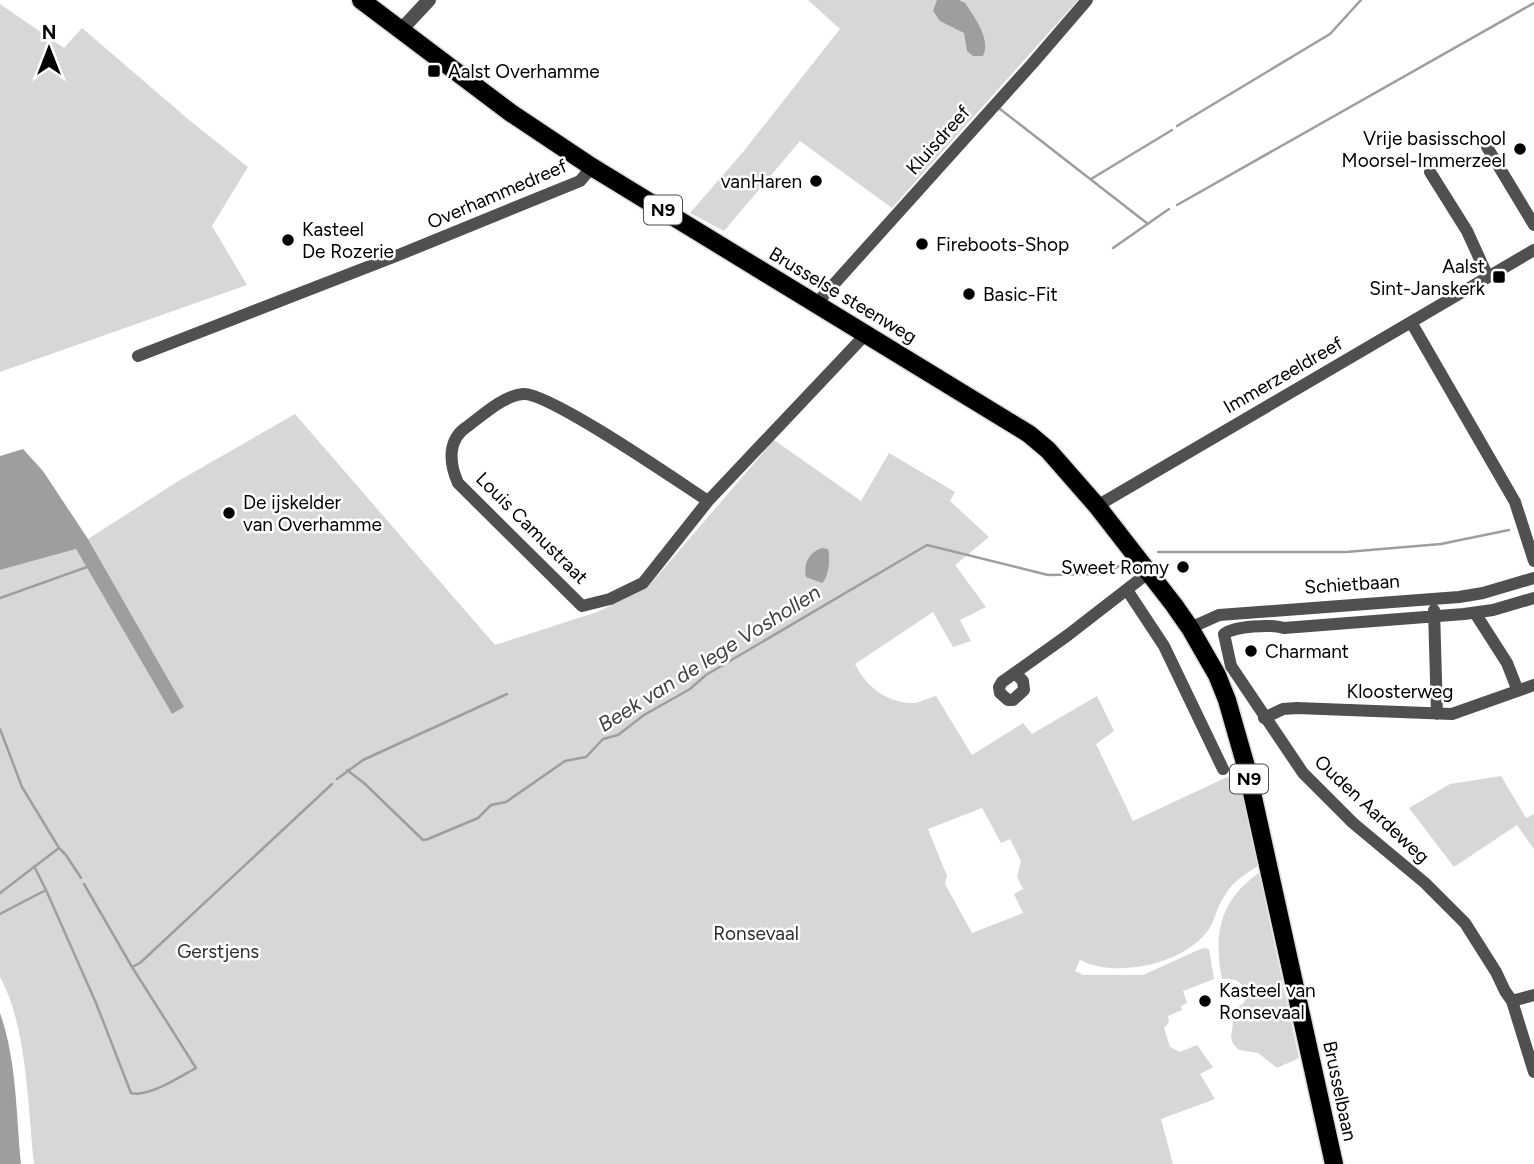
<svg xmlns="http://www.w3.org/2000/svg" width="1534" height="1164" viewBox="0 0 1534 1164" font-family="Figtree,sans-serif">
  <rect width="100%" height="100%" fill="#fff"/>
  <!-- green -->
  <path fill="#d7d7d7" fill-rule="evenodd" d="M808,0H1078L892,208L800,141L724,231L690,213L743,152L840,29Z
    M0,4L64,48L82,28L188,119L248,167L212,226L247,285L0,372Z
    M295,414L495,645L597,612L647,588L774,440L861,501L889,453L955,492L950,501L989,537L955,565L986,607L960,620L971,641L953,647L933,612L855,664C866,686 884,701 910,703C918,704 928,698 936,696L972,755L1023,723L1032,734L1097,696L1114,731L1096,744L1133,821L1238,772L1258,866C1240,877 1230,884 1220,904C1216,912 1214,921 1209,929C1185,964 1117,979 1080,960L1075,971L1083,975H1143L1196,951L1204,948L1209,949L1214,979L1183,991L1187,1003L1181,1006L1182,1010L1168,1016L1169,1022L1164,1028L1170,1047L1180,1052L1197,1045L1213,1067L1200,1074L1215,1099L1161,1119L1173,1164H34C28,1109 27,1025 0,977V570L76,549L172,714L183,707L88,539L180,480ZM982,808L1001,843L1010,839L1021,861L1017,877L1023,889L1014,894L1023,913L972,933L945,884L947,876L928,829Z
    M1501,776L1526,818L1534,814V849L1517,825L1454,867L1409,808L1450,784Z
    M1259,873L1299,1058L1277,1068L1258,1053L1239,1050L1233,1044L1231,1037L1235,1009L1244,1003C1250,986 1238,977 1222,979C1213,934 1220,900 1259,873Z"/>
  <!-- water -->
  <path fill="#9e9e9e" d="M937,0H959L965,3C975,18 991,39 983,56H973L967,51L964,33L940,21L933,11Z
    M23,449L43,471L88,539L184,707L172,714L76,549L0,570V456Z
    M822,548L828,549C831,558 828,579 822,583L806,577C803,564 809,552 822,548Z
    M0,1013C17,1061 16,1114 21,1164H0Z"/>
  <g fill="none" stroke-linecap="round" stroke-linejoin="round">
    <!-- stream -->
    <path stroke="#9e9e9e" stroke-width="2.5" d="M1000,109L1148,224
      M1177,126L1330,34L1361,0
      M1091,179L1172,130
      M1177,205L1534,3
      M1113,248L1169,209
      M1158,552H1346L1441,544L1509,530
      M0,598L87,567
      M0,729L22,787L59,848
      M347,770L364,783L423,840L428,839L478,818L491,805L506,802L565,761L586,757L603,739L618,735L644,715L690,689L706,675L927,545L1048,575L1101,574L1122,565
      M337,779L363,760L507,694
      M84,884L132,967L140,963L332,784
      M46,890L96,1003L131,1093C148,1098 181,1076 196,1068L132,967
      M0,893L59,848L66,855L81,878
      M0,914L46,890L34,866"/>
    <defs>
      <path id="primary" d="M361,0L511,113L592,167L1029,434L1048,450L1097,506L1174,605L1190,628L1217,675L1227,700L1247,770L1334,1164"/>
    </defs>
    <!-- primary casing -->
    <use href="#primary" stroke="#dbdbdb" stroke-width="21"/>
    <!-- minor -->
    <path stroke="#505050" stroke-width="12" d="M1487,147L1534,225
      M1430,172L1467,231L1488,277
      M816,304L1032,64L1087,0
      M1411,322L1515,502L1534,561
      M138,356L396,256L580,181L592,167
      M708,501C679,482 549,392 523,394C503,396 484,414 468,426C447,439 449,463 458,483L582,606L610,599L643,583L708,501L866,334
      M1097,506L1534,250
      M1127,590L1164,646L1223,769
      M1434,610L1437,714
      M1475,613L1507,663L1518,691
      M1190,628L1219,615L1459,597L1483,593L1534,578
      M1224,634L1231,666L1303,773L1353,823L1425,883L1465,923L1496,972L1505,991L1512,1001L1534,1072
      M1224,634C1235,626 1271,624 1284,628L1464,614L1493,610L1534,598
      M1015,673L1023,681L1024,690L1013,700H1008L1000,693L999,687L1002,682L1068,635L1148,573
      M1264,718L1283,709L1297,708L1452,714L1534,685
      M1512,1001L1534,995"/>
    <!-- tertiary -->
    <path stroke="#505050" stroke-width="14" d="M401,30L429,0"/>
    <!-- primary -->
    <use href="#primary" stroke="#000" stroke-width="18"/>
  </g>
  <!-- markers -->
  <g fill="#000" stroke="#fff" stroke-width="2.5">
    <rect x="427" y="64" width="14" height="14" rx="3.5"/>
    <circle cx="1520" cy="149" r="7"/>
    <circle cx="816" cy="181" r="7"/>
    <circle cx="288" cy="240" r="7"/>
    <circle cx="922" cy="244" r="7"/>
    <rect x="1492" y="270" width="14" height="14" rx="3.5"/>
    <circle cx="969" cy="294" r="7"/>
    <circle cx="229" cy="513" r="7"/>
    <circle cx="1183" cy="567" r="7"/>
    <circle cx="1251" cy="651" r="7"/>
    <circle cx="1205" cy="1001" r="7"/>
  </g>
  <g text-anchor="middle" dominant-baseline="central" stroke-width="5" stroke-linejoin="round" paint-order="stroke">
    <!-- shield labels -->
    <g fill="#fff" stroke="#4c4c4c" stroke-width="2">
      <rect x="644" y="195.5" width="38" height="29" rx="5"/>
      <rect x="1230" y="764.5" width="38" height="29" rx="5"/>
    </g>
    <g font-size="18" font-weight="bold" fill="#000">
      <text x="663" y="210">N9</text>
      <text x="1249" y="779">N9</text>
    </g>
    <!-- poi labels -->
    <g font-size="19" fill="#000" stroke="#fff" text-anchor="start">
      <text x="448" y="71">Aalst Overhamme</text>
      <text x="1506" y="138" text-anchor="end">Vrije basisschool<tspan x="1506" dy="22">Moorsel-Immerzeel</tspan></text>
      <text x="802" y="181" text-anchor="end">vanHaren</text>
      <text x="302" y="229">Kasteel<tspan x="302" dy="22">De Rozerie</tspan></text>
      <text x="936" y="244">Fireboots-Shop</text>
      <text x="1485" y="266" text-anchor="end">Aalst<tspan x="1485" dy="22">Sint-Janskerk</tspan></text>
      <text x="983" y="294">Basic-Fit</text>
      <text x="243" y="502">De ijskelder<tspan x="243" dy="22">van Overhamme</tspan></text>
      <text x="1169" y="567" text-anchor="end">Sweet Romy</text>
      <text x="1265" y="651">Charmant</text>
      <text x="1219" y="990">Kasteel van<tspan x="1219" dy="22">Ronsevaal</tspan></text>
    </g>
    <!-- street labels -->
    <g font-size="19" fill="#000" stroke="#fff">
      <text transform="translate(938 140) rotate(-48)">Kluisdreef</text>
      <text transform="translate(497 194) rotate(-23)">Overhammedreef</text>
      <text transform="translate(843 295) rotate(31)">Brusselse steenweg</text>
      <text transform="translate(1283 375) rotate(-30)">Immerzeeldreef</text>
      <text transform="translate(532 528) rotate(45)">Louis Camustraat</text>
      <text transform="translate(1352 584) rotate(-4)">Schietbaan</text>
      <text x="1400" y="691">Kloosterweg</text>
      <text transform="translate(1372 809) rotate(43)">Ouden Aardeweg</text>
      <text transform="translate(1340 1091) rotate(78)">Brusselbaan</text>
    </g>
    <!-- park labels -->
    <g font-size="19" fill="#2e2e2e" stroke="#fff">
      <text x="756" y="933">Ronsevaal</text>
      <text x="218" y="951">Gerstjens</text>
    </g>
    <!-- water labels -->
    <g font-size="21" font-style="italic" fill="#3f3f3f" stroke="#fff">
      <text transform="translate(709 658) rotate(-32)">Beek van de lege Voshollen</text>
    </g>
  </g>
  <!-- north arrow -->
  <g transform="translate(49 49)" stroke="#ffffff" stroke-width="5" paint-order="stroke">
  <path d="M0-5L12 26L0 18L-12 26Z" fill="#000000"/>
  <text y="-10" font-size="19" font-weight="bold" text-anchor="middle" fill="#000000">N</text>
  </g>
</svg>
